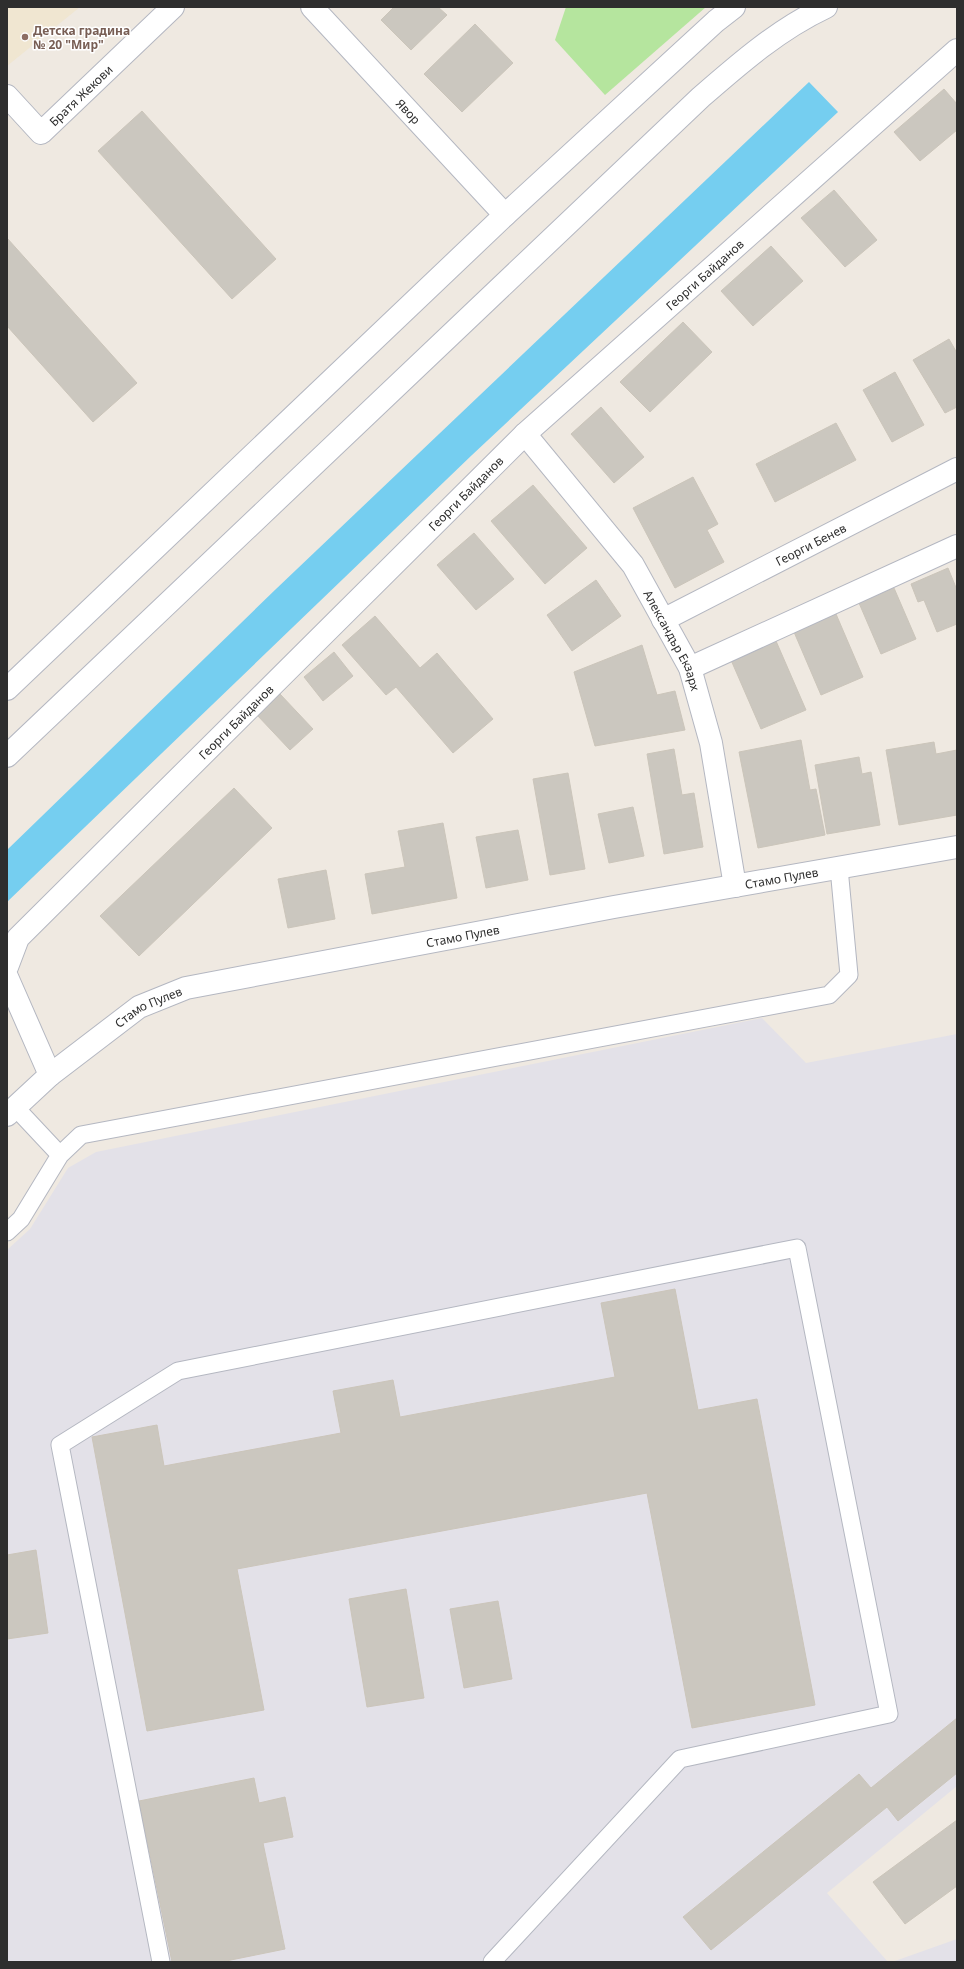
<svg xmlns="http://www.w3.org/2000/svg" width="964" height="1969" viewBox="0 0 964 1969" font-family="'Noto Sans',sans-serif">
  <rect width="100%" height="100%" fill="#efe9e1"/>
  <!-- industrial -->
  <path fill="#e3e1e8" d="M762,1018L806,1063L957,1034V1786L827,1893L888,1962H7V1250L30,1229L68,1168L96,1152Z
    M957,1939V1962H892Z"/>
  <!-- education -->
  <path fill="#f0e6d1" d="M7,7H80L7,66Z"/>
  <!-- green -->
  <path fill="#b5e59e" d="M566,7H706L605,95L555,40Z"/>
  <!-- water -->
  <path fill="#75cef0" d="M809,82L838,112L472,455L7,902V850L276,589Z"/>
  <!-- building -->
  <path fill="#cbc7bf" stroke="#cbc5ba" d="M394,7H438L447,15L411,50L381,20Z
    M475,24L513,63L462,112L424,74Z
    M944,89L957,104V130L920,161L894,132Z
    M142,111L276,259L232,299L98,151Z
    M834,190L877,240L845,267L801,218Z
    M7,238L137,383L93,422L7,326Z
    M771,246L803,281L753,326L721,291Z
    M683,322L712,352L650,412L620,382Z
    M949,339L957,353V407L945,413L913,360Z
    M895,372L924,425L892,442L863,390Z
    M601,407L644,457L614,483L571,434Z
    M836,423L856,460L775,502L756,464Z
    M693,477L718,524L707,530L724,562L675,588L633,508Z
    M533,485L587,548L545,584L491,521Z
    M474,533L514,579L476,610L437,565Z
    M948,568L957,590V624L937,632L924,600L918,602L911,584Z
    M596,580L621,616L572,651L547,615Z
    M894,588L916,639L881,654L859,603Z
    M836,614L863,677L821,695L794,632Z
    M375,616L420,668L437,653L493,719L453,753L396,687L386,695L342,645Z
    M776,641L806,710L761,729L731,660Z
    M642,645L657,695L675,691L685,730L595,746L574,672Z
    M334,652L353,676L323,701L304,677Z
    M280,694L313,729L290,750L257,715Z
    M801,740L810,790L816,789L825,835L758,848L739,752Z
    M934,742L936,754L957,750V815L899,825L886,750Z
    M674,749L682,795L694,793L703,847L664,854L647,754Z
    M859,757L862,774L871,772L880,825L827,834L815,765Z
    M568,773L585,869L550,875L533,779Z
    M234,788L272,828L139,956L100,916Z
    M633,807L644,856L609,863L598,814Z
    M443,823L457,898L372,914L365,874L405,867L398,831Z
    M518,830L528,880L486,888L476,837Z
    M326,870L335,919L288,928L278,879Z
    M675,1289L698,1410L757,1399L815,1705L692,1728L647,1493L237,1569L264,1710L147,1731L92,1437L157,1425L164,1466L341,1433L333,1391L393,1380L400,1417L615,1377L601,1303Z
    M36,1550L48,1633L7,1639V1555Z
    M406,1589L424,1698L367,1707L349,1599Z
    M498,1601L512,1679L464,1688L450,1609Z
    M957,1718V1773L898,1821L887,1807L711,1950L683,1917L859,1774L871,1788Z
    M254,1778L259,1803L285,1797L293,1837L263,1843L285,1949L221,1962H172L139,1801Z
    M957,1820V1886L905,1924L873,1882Z"/>
  <g fill="none" stroke-linecap="round" stroke-linejoin="round">
    <defs>
      <path id="lane" d="M15,1107L60,1155
        M7,1232L21,1219L60,1155L81,1135L829,995L849,975L839,868
        M161,1962L60,1445L178,1371L797,1248L889,1714L680,1759L492,1962"/>
      <g id="street">
        <path id="s1" d="M312,7L505,215"/>
        <path id="s2" d="M7,96L41,133L173,7"/>
        <path id="s3" d="M525,434L633,565L690,668L711,743L735,886"/>
        <path id="s4" d="M663,620L957,469"/>
        <path d="M690,668L957,546"/>
        <path id="s5" d="M7,967L18,938L525,434L957,50"/>
        <path d="M7,977L50,1075"/>
        <path id="s6" d="M7,1115L50,1075L139,1007L186,988L614,907L957,847"/>
      </g>
      <path id="secondary" d="M7,689L505,215L716,21L734,7
        M7,756L701,97C740,63 779,29 826,7"/>
    </defs>
    <!-- lane casing -->
    <use href="#lane" stroke="#b4b7c1" stroke-width="19"/>
    <!-- street casing -->
    <use href="#street" stroke="#b4b7c1" stroke-width="24"/>
    <!-- secondary casing -->
    <use href="#secondary" stroke="#b4b7c1" stroke-width="24"/>
    <!-- lane -->
    <use href="#lane" stroke="#fff" stroke-width="17"/>
    <!-- street -->
    <use href="#street" stroke="#fff" stroke-width="22"/>
    <!-- secondary -->
    <use href="#secondary" stroke="#fff" stroke-width="22"/>
  </g>
  <!-- markers -->
  <circle fill="#8d6e63" stroke="#fff" stroke-width="1.5" cx="25" cy="37" r="4"/>
  <g text-anchor="middle" dominant-baseline="central" stroke-width="3" stroke-linejoin="round" paint-order="stroke">
    <!-- education labels -->
    <g font-size="12" font-weight="bold" fill="#785e54" stroke="#fff" text-anchor="start">
      <text x="33" y="30">Детска градина<tspan x="33" dy="14">№ 20 "Мир"</tspan></text>
    </g>
    <!-- street labels -->
    <g font-size="12" fill="#2e2e2e" stroke="#fff">
      <text stroke="none"><textPath href="#s2" startOffset="105">Братя Жекови</textPath></text>
      <text stroke="none"><textPath href="#s1" startOffset="142">Явор</textPath></text>
      <text stroke="none"><textPath href="#s5" startOffset="986">Георги Байданов</textPath></text>
      <text stroke="none"><textPath href="#s5" startOffset="662">Георги Байданов</textPath></text>
      <text stroke="none"><textPath href="#s4" startOffset="166">Георги Бенев</textPath></text>
      <text stroke="none"><textPath href="#s3" startOffset="255">Александър Екзарх</textPath></text>
      <text stroke="none"><textPath href="#s5" startOffset="338">Георги Байданов</textPath></text>
      <text stroke="none"><textPath href="#s6" startOffset="827">Стамо Пулев</textPath></text>
      <text stroke="none"><textPath href="#s6" startOffset="503">Стамо Пулев</textPath></text>
      <text stroke="none"><textPath href="#s6" startOffset="179">Стамо Пулев</textPath></text>
    </g>
  </g>
  <!-- border -->
  <rect width="964" height="1969" fill="none" stroke="#2e2e2e" stroke-width="16"/>
</svg>
